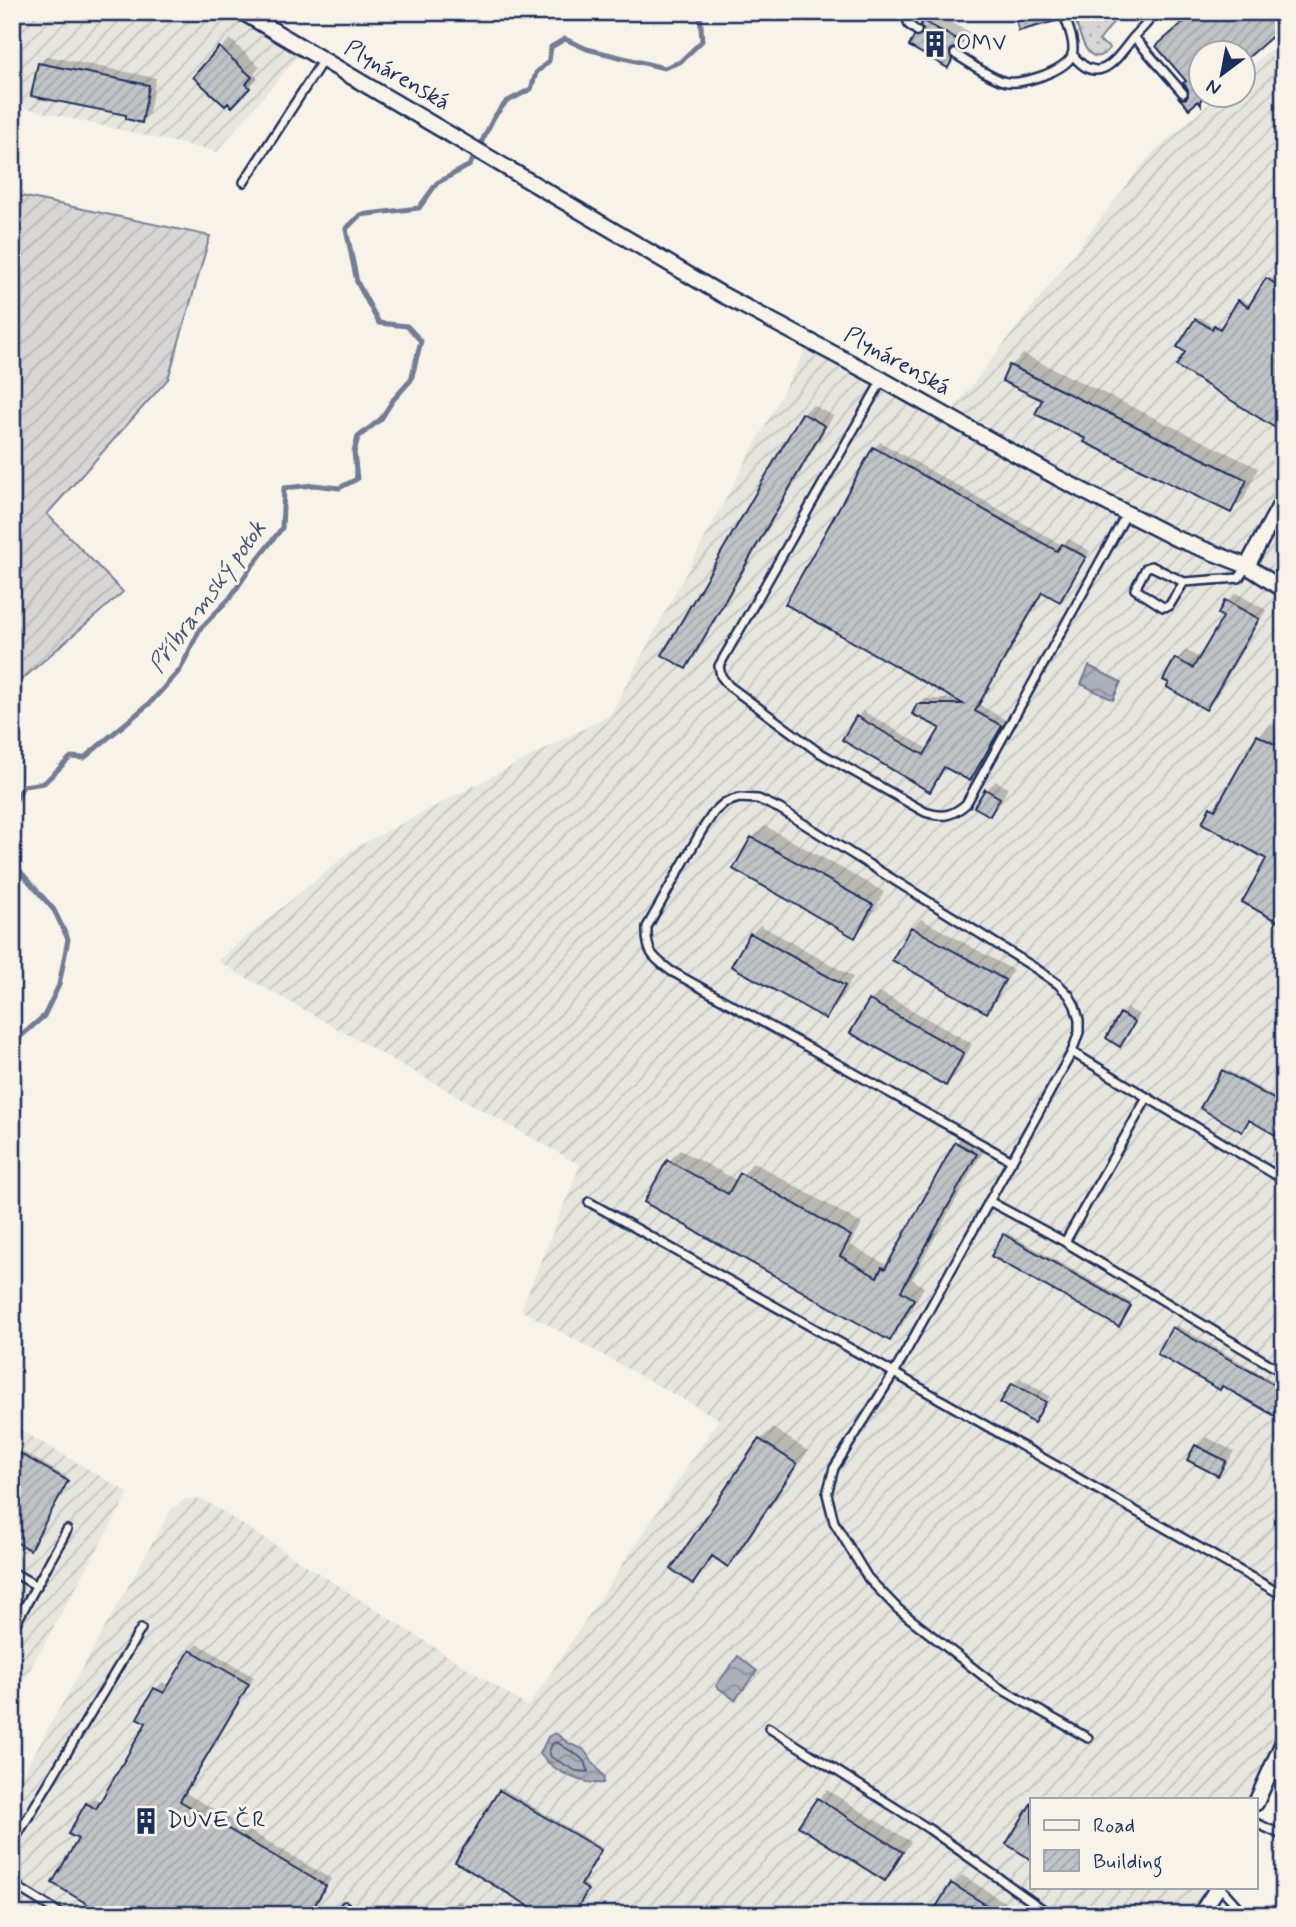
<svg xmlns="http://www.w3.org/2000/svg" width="1296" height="1927" viewBox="0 0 1296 1927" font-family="Mynerve,sans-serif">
  <defs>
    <pattern id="industrial-furrows" width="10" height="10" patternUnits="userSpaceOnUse" patternTransform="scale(1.75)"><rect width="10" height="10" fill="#e6e5de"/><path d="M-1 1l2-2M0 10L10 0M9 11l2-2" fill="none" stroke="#c5c5c1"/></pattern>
    <pattern id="grass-dots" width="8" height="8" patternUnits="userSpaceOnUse" patternTransform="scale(1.75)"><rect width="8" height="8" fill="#d7d6d4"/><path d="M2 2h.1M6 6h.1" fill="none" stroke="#b8b8b8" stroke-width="1.8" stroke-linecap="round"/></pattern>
    <pattern id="garden-furrows" width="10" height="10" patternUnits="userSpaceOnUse" patternTransform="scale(1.75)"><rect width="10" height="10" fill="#d7d6d4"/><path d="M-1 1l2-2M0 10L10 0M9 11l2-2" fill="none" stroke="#b8b8b8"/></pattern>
    <pattern id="water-waves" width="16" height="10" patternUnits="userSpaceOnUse" patternTransform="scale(1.75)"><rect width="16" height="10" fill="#acb0b9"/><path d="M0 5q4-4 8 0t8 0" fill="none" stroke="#8b909a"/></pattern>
    <pattern id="building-hatch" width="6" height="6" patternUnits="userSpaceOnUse" patternTransform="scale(1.75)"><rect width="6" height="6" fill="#c0c3c5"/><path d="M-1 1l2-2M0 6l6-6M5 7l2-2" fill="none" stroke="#a4a8ac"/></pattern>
  </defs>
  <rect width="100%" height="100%" fill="#f7f3e8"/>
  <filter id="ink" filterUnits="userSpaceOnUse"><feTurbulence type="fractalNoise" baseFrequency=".0143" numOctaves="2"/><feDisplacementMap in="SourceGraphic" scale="14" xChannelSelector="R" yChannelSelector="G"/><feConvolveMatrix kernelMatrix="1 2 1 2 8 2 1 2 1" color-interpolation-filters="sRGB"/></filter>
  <g filter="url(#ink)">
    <!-- industrial -->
    <path fill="url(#industrial-furrows)" d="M12,12H233L303,50L217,152L12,105Z
      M1284,37V1726L1250,1799H1032V1887H1209L1194,1915H12V1793L171,1510L185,1499L204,1500L528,1707L719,1419L521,1310L580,1165L217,961L353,849L610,715L806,349L951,412L1150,155L1219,95L1244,94V73Z
      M12,1425L129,1493L12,1701Z"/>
    <!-- grass -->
    <path fill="url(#grass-dots)" stroke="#798299" stroke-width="2" d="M1095,12H1121L1099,41L1110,48C1089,73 1080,36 1076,22L1081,16Z"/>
    <!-- garden -->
    <path fill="url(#garden-furrows)" stroke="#798299" stroke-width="2" d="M12,194L210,236L168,379L47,514L123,592L12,688Z"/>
    <!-- water -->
    <path fill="url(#water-waves)" stroke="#727c95" stroke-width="2" d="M1089,666L1121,682L1113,700L1081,684Z
      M738,1656L757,1671L735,1700L716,1686Z
      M555,1733L570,1744L583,1749L604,1777L603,1783C582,1785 553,1771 540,1754L548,1737Z"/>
    <!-- shadow -->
    <path fill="#0003" d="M1186,12H1284L1244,52H1202V94H1203L1190,107L1181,98L1189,97L1191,17Z
      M933,13L970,32L959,45L961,49L957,57L947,66L915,37L924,28V22Z
      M230,39L260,67L254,74L258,78L232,105L195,77Z
      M47,56L156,78L149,113L142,121L128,114L39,64Z
      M1270,277L1284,285V417L1188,351L1199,317L1215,327L1218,324L1223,327L1242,299L1251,305Z
      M1023,354L1258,468L1244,499L1231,511L1088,438L1011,366Z
      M813,405L833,416L695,657L686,667L803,414Z
      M880,442L1062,545L1069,539L1090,551L1066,594L1060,600L1044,591L980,705L1006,720L975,774L970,779L946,765L930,790L844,740L863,711L930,750L943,727L919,705L925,699H958L874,448Z
      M1236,593L1266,610L1215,699L1206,708L1177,659L1186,650L1201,659L1225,616L1227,601Z
      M1271,724L1284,731V923L1269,858L1212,808L1224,797L1259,736Z
      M996,781L1008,788L999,805L990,814L986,790Z
      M765,826L884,892L867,923L855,935L752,838Z
      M921,919L1013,970L996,1001L986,1011L912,928Z
      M760,925L853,977L835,1008L826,1017L751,934Z
      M880,992L972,1044L955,1075L945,1084L853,1032L871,1001Z
      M1127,1008L1140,1015L1120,1045L1108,1037Z
      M1225,1069L1284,1102V1164L1270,1156L1281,1136L1223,1071Z
      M968,1131L988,1142L912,1279L924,1287L901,1327L889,1339L669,1161L680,1150L738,1181L753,1162L862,1224L850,1245L887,1265L957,1143Z
      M1007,1233L1132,1303L1121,1323L1004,1235Z
      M1176,1325L1284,1387V1419L1222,1384L1159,1353Z
      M1020,1378L1050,1396L1033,1420L1003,1403Z
      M773,1428L808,1451L740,1552L728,1564L715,1556L693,1582L760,1440Z
      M1206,1437L1234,1451L1227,1464L1218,1474L1197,1446Z
      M12,1446L69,1478L32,1545L12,1538Z
      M198,1644L254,1677L186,1793L331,1879L310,1915H109L80,1839L87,1805L94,1798L102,1802L149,1723L139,1717L156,1689L162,1682L170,1686L191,1651Z
      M502,1788L602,1848L582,1882L589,1887L572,1915L500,1791Z
      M827,1790L911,1842L893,1870L884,1879L818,1799Z
      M962,1875L1025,1915H939L953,1884Z
      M457,1900L477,1911L474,1915H445Z"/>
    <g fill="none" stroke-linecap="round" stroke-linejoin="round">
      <!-- shore -->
      <path stroke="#556382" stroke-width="2" d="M557,1742C569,1752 587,1756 588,1772L576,1771L551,1757L549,1751L553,1743Z"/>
      <!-- stream -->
      <path stroke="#727c95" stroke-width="5" d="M12,808L23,786L44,783L71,757L84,758L150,703L180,670L200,629L230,598L249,570L282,528L284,488L314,485L339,488L357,479L354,452L358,437L381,419L393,400L411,380L421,341L407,326L379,323L357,282L346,229L360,215L419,208L437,183L470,165L494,117L506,102L531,89L536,73L549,61L551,47L565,39L587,49L664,68L680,62L702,41L700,12
        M12,862L54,910L68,939L59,985L44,1016L12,1044"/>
    </g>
    <!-- building -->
    <path fill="url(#building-hatch)" stroke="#1b2f5e" stroke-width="2" d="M1014,12H1057L1059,20L1019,31Z
      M1195,12H1284V26L1243,62V52H1201V105L1198,101L1189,109L1179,98L1185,99L1188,96V89L1183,83L1186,81L1156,46Z
      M923,21L962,42L958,49L953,48L950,51L952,60L948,68L909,46L914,36L922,34L923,29L920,26Z
      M219,47L252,77L246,84L250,88L232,107L228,103L225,106L193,77Z
      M38,63L149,85L142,123L126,119V115L31,96Z
      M1266,278L1284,289V418L1277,429L1176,366L1185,352L1177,347L1195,319L1212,329L1214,325L1220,329L1238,300L1248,307Z
      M1009,365L1247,480L1231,513L1084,442L1086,439L1035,414L1042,400L1002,381Z
      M802,413L825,426L686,669L662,655Z
      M873,447L1057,551L1062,544L1086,557L1060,602L1042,592L975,711L1002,726L970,781L944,767L930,792L842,740L856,716L924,755L940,728L912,714L917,704H963L785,604Z
      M1225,600L1259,619L1206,710L1167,687L1169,683L1163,680L1175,658L1193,668L1223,617L1218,614Z
      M1257,735L1284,749V925L1242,902L1266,859L1202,823L1210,807L1215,810Z
      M985,789L1000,798L990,816L974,807Z
      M751,837L873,905L855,938L733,869Z
      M911,927L1005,980L987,1013L892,960Z
      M750,933L845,986L826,1019L731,966Z
      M869,1000L964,1053L946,1086L850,1033Z
      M1120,1013L1135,1022L1120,1047L1106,1038Z
      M1222,1070L1284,1105V1140L1249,1120L1242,1132L1200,1108Z
      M955,1142L977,1154L901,1291L914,1299L890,1341L644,1202L667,1160L728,1194L740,1173L851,1236L840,1256L877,1277L882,1267L885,1269Z
      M1003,1234L1131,1306L1119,1327L991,1256Z
      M1172,1327L1284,1390V1421L1222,1386L1220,1390L1157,1354Z
      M1012,1383L1046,1402L1034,1423L1000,1403Z
      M759,1439L797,1464L728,1567L712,1556L693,1584L671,1569Z
      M1195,1445L1226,1461L1218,1476L1187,1460Z
      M12,1449L68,1481L30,1550L12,1540Z
      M190,1650L249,1684L180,1801L326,1886L309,1915H106L52,1883L78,1839L68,1834L86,1803L96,1809L146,1723L137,1718L154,1688L164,1693Z
      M499,1790L601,1850L581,1885L588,1890L573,1915H544L455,1862Z
      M817,1798L903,1852L885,1881L798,1826Z
      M1032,1802V1860L1006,1844Z
      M951,1883L1002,1915H931Z"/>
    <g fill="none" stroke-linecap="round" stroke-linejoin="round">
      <defs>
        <path id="service" d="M910,12L907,18L909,25L917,31
          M1134,37L1183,93
          M955,54C970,63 987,76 1003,81C1018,87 1066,71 1072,55C1076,43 1067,24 1063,12
          M1072,54C1098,88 1115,61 1133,38C1141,30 1149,21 1156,12
          M244,182L323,60
          M882,380L719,666L721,676L729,686L817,751L925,812C943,818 952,816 966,804L1127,513
          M1184,582L1169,606L1163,607L1135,589L1146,568L1151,566L1184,582L1239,578L1247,566
          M1072,1052L1284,1180
          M1012,1161L671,971C652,957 646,952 647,927L702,830L714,812L724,803L739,798L758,799L780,809L1035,968L1058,984L1069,995L1075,1006L1079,1020V1032L1072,1052L894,1373L1284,1596
          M989,1201L1065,1242L1284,1373
          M589,1202L894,1373L834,1468L827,1494L834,1522L868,1578L898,1609L996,1686L1088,1738
          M1065,1242L1147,1098
          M12,1572L37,1586
          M12,1630L67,1530
          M769,1728L929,1829L1051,1915
          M1256,1823L1284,1836
          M12,1844L141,1629
          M12,1880L22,1890L63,1915
          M1220,1887L1245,1915
          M340,1915L345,1906"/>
        <path id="minor" d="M242,12L721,294L883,380L1058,478L1175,538L1247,566L1284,590
          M1247,566L1284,498
          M1256,1803L1284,1740
          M1200,1915L1218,1887"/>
      </defs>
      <!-- service casing -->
      <use href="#service" stroke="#1b2f5e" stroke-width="12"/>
      <!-- minor casing -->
      <use href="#minor" stroke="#1b2f5e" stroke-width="19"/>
      <!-- service -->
      <use href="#service" stroke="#f7f3e8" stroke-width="7"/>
      <!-- minor -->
      <use href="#minor" stroke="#f7f3e8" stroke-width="14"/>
    </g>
  </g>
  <!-- icons -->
  <defs>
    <symbol id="building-bare" viewBox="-9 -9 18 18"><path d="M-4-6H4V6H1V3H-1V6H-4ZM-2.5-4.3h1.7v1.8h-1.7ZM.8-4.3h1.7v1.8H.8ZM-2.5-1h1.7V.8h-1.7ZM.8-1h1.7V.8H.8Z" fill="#1b2f5e" stroke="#f7f3e8" stroke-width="2.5" paint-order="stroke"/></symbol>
  </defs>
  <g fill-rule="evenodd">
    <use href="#building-bare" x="916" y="25" width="38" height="38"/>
    <use href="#building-bare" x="127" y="1802" width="38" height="38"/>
  </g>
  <g text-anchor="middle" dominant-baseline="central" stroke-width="6" stroke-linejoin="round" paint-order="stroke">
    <!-- poi labels -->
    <g font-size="23" fill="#1b2f5e" stroke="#f7f3e8" text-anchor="start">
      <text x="956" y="44">OMV</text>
      <text x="167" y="1821">DUVE ČR</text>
    </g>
    <!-- street labels -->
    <g font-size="23" fill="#1b2f5e" stroke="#f7f3e8">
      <text transform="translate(397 76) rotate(30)">Plynárenská</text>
      <text transform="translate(897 362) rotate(29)">Plynárenská</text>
    </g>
    <!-- water labels -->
    <g font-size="24" font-style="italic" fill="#465679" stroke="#f7f3e8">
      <text transform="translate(208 597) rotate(-54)">Příbramský potok</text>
    </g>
  </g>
  <!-- margin -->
  <rect width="1296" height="1927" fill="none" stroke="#f7f3e8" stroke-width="42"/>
  <rect x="21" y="21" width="1254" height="1885" fill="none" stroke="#1b2f5e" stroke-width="2.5" filter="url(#ink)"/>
  <!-- legend -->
  <rect x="1030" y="1798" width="228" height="91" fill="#f7f3e8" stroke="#9fa5b1" stroke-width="2"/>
  <rect x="1044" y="1820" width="35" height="10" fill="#f7f3e8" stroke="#9fa5b1" stroke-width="2"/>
  <text x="1093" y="1832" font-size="21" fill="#1b2f5e">Road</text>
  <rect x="1044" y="1850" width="35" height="21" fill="url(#building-hatch)" stroke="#9fa5b1" stroke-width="2"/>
  <text x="1093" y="1868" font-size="21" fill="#1b2f5e">Building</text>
  <!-- north arrow -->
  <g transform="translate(1222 74) rotate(212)"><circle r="33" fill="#f7f3e8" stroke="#9fa5b1" stroke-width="2"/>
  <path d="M0-5L12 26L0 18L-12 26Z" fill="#1b2f5e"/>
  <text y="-10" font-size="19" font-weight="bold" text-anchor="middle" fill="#1b2f5e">N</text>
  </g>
</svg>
